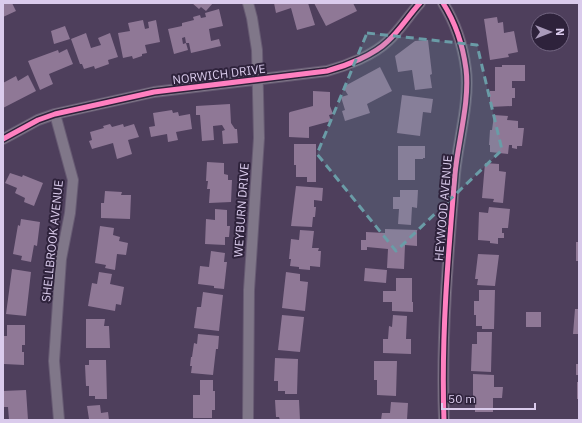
<svg xmlns="http://www.w3.org/2000/svg" width="582" height="423" viewBox="0 0 582 423" font-family="'IBM Plex Sans',sans-serif">
  <rect width="100%" height="100%" fill="#4e3f5c"/>
  <!-- building -->
  <path fill="#8f7896" d="M3,3H12L16,11L3,17Z
    M192,3H213L206,11L201,7L199,9Z
    M274,3H308L315,25L297,30L291,8L276,13Z
    M314,3H353L357,11L326,26Z
    M219,9L223,26L209,29L211,41L219,39L221,46L191,53L189,43H186L185,37L182,38L183,44L186,43L188,50L174,54L168,29L182,26V23L194,20L193,17L200,15L201,18L206,17L205,13Z
    M497,17L498,23L503,22L504,33L514,31L518,52L508,54L509,57L490,60L484,19Z
    M143,20L145,29L149,28L148,22L156,20L160,42L145,45L147,53L142,54V56L133,59L132,56L123,58L118,33L130,31L128,23Z
    M65,26L70,39L54,44L51,31Z
    M86,33L91,48L101,45L98,38L110,33L118,57L108,60L109,64L95,69L94,66L84,69L82,64H80L71,39Z
    M428,40L432,74L430,75L432,88L415,90L412,70L398,72L395,56L415,41Z
    M67,49L73,64L49,74L53,84L40,90L28,61L58,50L59,53Z
    M502,65H525V81H512V88H515V98H512V106L490,107V91H495V67H502Z
    M380,67L392,91L367,104L370,113L345,121L342,111L345,110L341,97L348,95L343,87Z
    M28,75L36,91L3,108V83L16,76L18,81Z
    M313,91L330,92V106L333,114L329,115L331,121L309,127V138L289,137V113L290,112L313,106Z
    M402,95L433,99L431,113L423,112L420,136L397,133Z
    M230,104L231,123L235,129H237L238,143L223,144L222,131L225,130L222,125L213,126L214,140L202,141L200,115H196V106Z
    M172,110L173,113L178,112L179,116L190,114L192,129L176,132L178,140L168,142L167,134L151,137L149,127L155,126L153,113Z
    M494,115L508,116L507,120L518,121V128H524L522,146H517V149L512,148V145H509L508,154L490,152V145H489L490,130H492Z
    M110,124L112,127L123,124L124,127L134,124L139,137L128,140L132,154L117,159L113,143L92,149L89,141L92,140L90,132L104,128L103,126Z
    M294,144H316V182H307V177H296V165H294Z
    M398,146H425V158H423V159H415V180H398Z
    M207,162L224,163V174L228,175V180H232L231,202L209,203L210,189H207L208,181H206Z
    M485,163L499,164V171L506,172L503,203L493,202L494,199L482,198Z
    M10,173L22,177L23,175L43,183L34,206L24,202L25,198L15,193L17,188L5,183Z
    M296,186L323,188L322,201L314,200V207H316L315,217H313L312,227L291,226Z
    M400,190H418L417,208L412,207L411,225L398,224L399,209H393V197H400Z
    M105,191L122,192L121,195H131L130,219L101,218V203H104Z
    M489,207L510,209L508,228H502V233H504V238H498V244L490,243V241L478,240L479,212L488,213Z
    M215,209L227,210V226H230L229,237H225V245L205,244L206,219L215,220Z
    M21,219L40,222L37,246L34,245L31,262L21,260L22,256L13,254L18,225L20,226Z
    M100,226L114,228L113,235L120,237L119,241L128,243L126,255L117,254L115,270L105,268L106,265L95,263Z
    M385,229L417,230V246L405,245L404,269L387,268L388,249L367,247V250H361V240H366V232L385,233Z
    M300,230L314,231L312,248H319L318,251H321L320,267L310,266V270L299,269V267L290,266L291,259H289L291,239L299,240Z
    M576,242H579V261H576Z
    M211,251L225,253L224,262H227L224,289L214,288V286L198,284L200,266L209,267Z
    M478,254L499,255L495,286L477,285L478,279H475Z
    M365,268L387,270L386,283L364,281Z
    M12,269L31,272L26,316L6,314Z
    M99,272L112,274L110,284L124,287L121,305L116,304L115,311L88,306L92,283L97,284Z
    M286,272L300,274V281L308,282L305,311L282,308Z
    M396,278H412V302H413V312L392,311V302H383V291H396Z
    M479,290H495L494,329H482V326H476V315H474V301H479Z
    M203,292L223,295L219,331L194,328L197,307H201Z
    M575,309H579V334H573Z
    M526,312H541V327H526Z
    M282,315L304,317L300,352L278,350Z
    M393,315L407,316L406,339H411V354L383,353V339H388L389,326L392,327Z
    M86,319H105L104,326H109L110,348H86Z
    M7,325H25V345H22V352H24V365L4,364L3,347H4V336H7Z
    M477,332H492L491,372L471,371L472,344H477Z
    M198,334L219,336L218,349H216L213,375L191,373L192,366H190L191,357H192L194,343L197,344Z
    M275,358L298,359L297,394H285V391H278V381H274Z
    M89,360H106L107,399H95V396H89V386H86L85,365H89Z
    M374,361H397L396,396L377,395V380H374Z
    M576,364H579V375H576Z
    M473,374L494,375V387H503L502,398H493V412H475V404H473Z
    M200,380H213V391H215V410H212V418H193V395H200Z
    M577,382H579V399H577Z
    M26,390L28,420H9L8,407H3V391Z
    M275,400H299L300,420H280L279,417H276Z
    M391,402L408,403L407,420H381L382,413H390Z
    M100,405L101,413L108,412L109,420L89,419L87,406Z"/>
  <g fill="none" stroke-linecap="round" stroke-linejoin="round">
    <defs>
      <path id="street" d="M443,3C455,22 463,46 466,69C470,101 458,141 455,174C448,256 441,338 444,420
        M55,114L73,180L70,213L61,259L54,361L59,420
        M3,139L38,120L55,114L154,92L327,71C346,66 374,55 388,41C400,30 409,15 420,3
        M248,420L249,290L259,138L257,50L252,18L248,3"/>
    </defs>
    <!-- street casing -->
    <use href="#street" stroke="#675b73" stroke-width="12"/>
    <!-- street -->
    <use href="#street" stroke="#807789" stroke-width="10"/>
    <defs>
      <path id="cycleway" d="M443,3C455,22 463,46 466,69C470,101 458,141 455,174C448,256 441,338 444,420
        M3,139L38,120L55,114L154,92L327,71C346,66 374,55 388,41C400,30 409,15 420,3"/>
    </defs>
    <!-- cycleway casing -->
    <use href="#cycleway" stroke="#2e223b" stroke-width="8"/>
    <!-- cycleway -->
    <use href="#cycleway" stroke="#ff80c0" stroke-width="5"/>
  </g>
  <!-- marked area -->
  <path fill="#6a9ca7" fill-opacity="0.2" stroke="#6a9ca7" stroke-width="3" stroke-dasharray="8 5" stroke-linejoin="round" d="M367,33L477,45L502,150L396,251L317,154Z"/>
  <g text-anchor="middle" dominant-baseline="central" stroke-width="4" stroke-linejoin="round" paint-order="stroke">
    <!-- street labels -->
    <g font-size="12" fill="#dacbec" stroke="#2e223b">
      <text transform="translate(219 74) rotate(-7)">NORWICH DRIVE</text>
      <text transform="translate(443 208) rotate(-85)">HEYWOOD AVENUE</text>
      <text transform="translate(241 210) rotate(-86)">WEYBURN DRIVE</text>
      <text transform="translate(52 241) rotate(-84)">SHELLBROOK AVENUE</text>
    </g>
  </g>
  <!-- border -->
  <rect width="582" height="423" fill="none" stroke="#dacbec" stroke-width="8"/>
  <!-- north arrow -->
  <g transform="translate(550 32) rotate(90)"><circle r="19" fill="#2e223b" stroke="#736682"/>
  <path d="M0-3L7 15L0 10L-7 15Z" fill="#a99aba"/>
  <text y="-6" font-size="11" font-weight="bold" text-anchor="middle" fill="#dacbec">N</text>
  </g>
  <!-- scale -->
  <path d="M442 403v6h93v-6" fill="none" stroke="#dacbec" stroke-width="2"/>
  <text x="448" y="403" font-size="12" fill="#dacbec" stroke="#2e223b" stroke-width="3" paint-order="stroke">50 m</text>
</svg>
